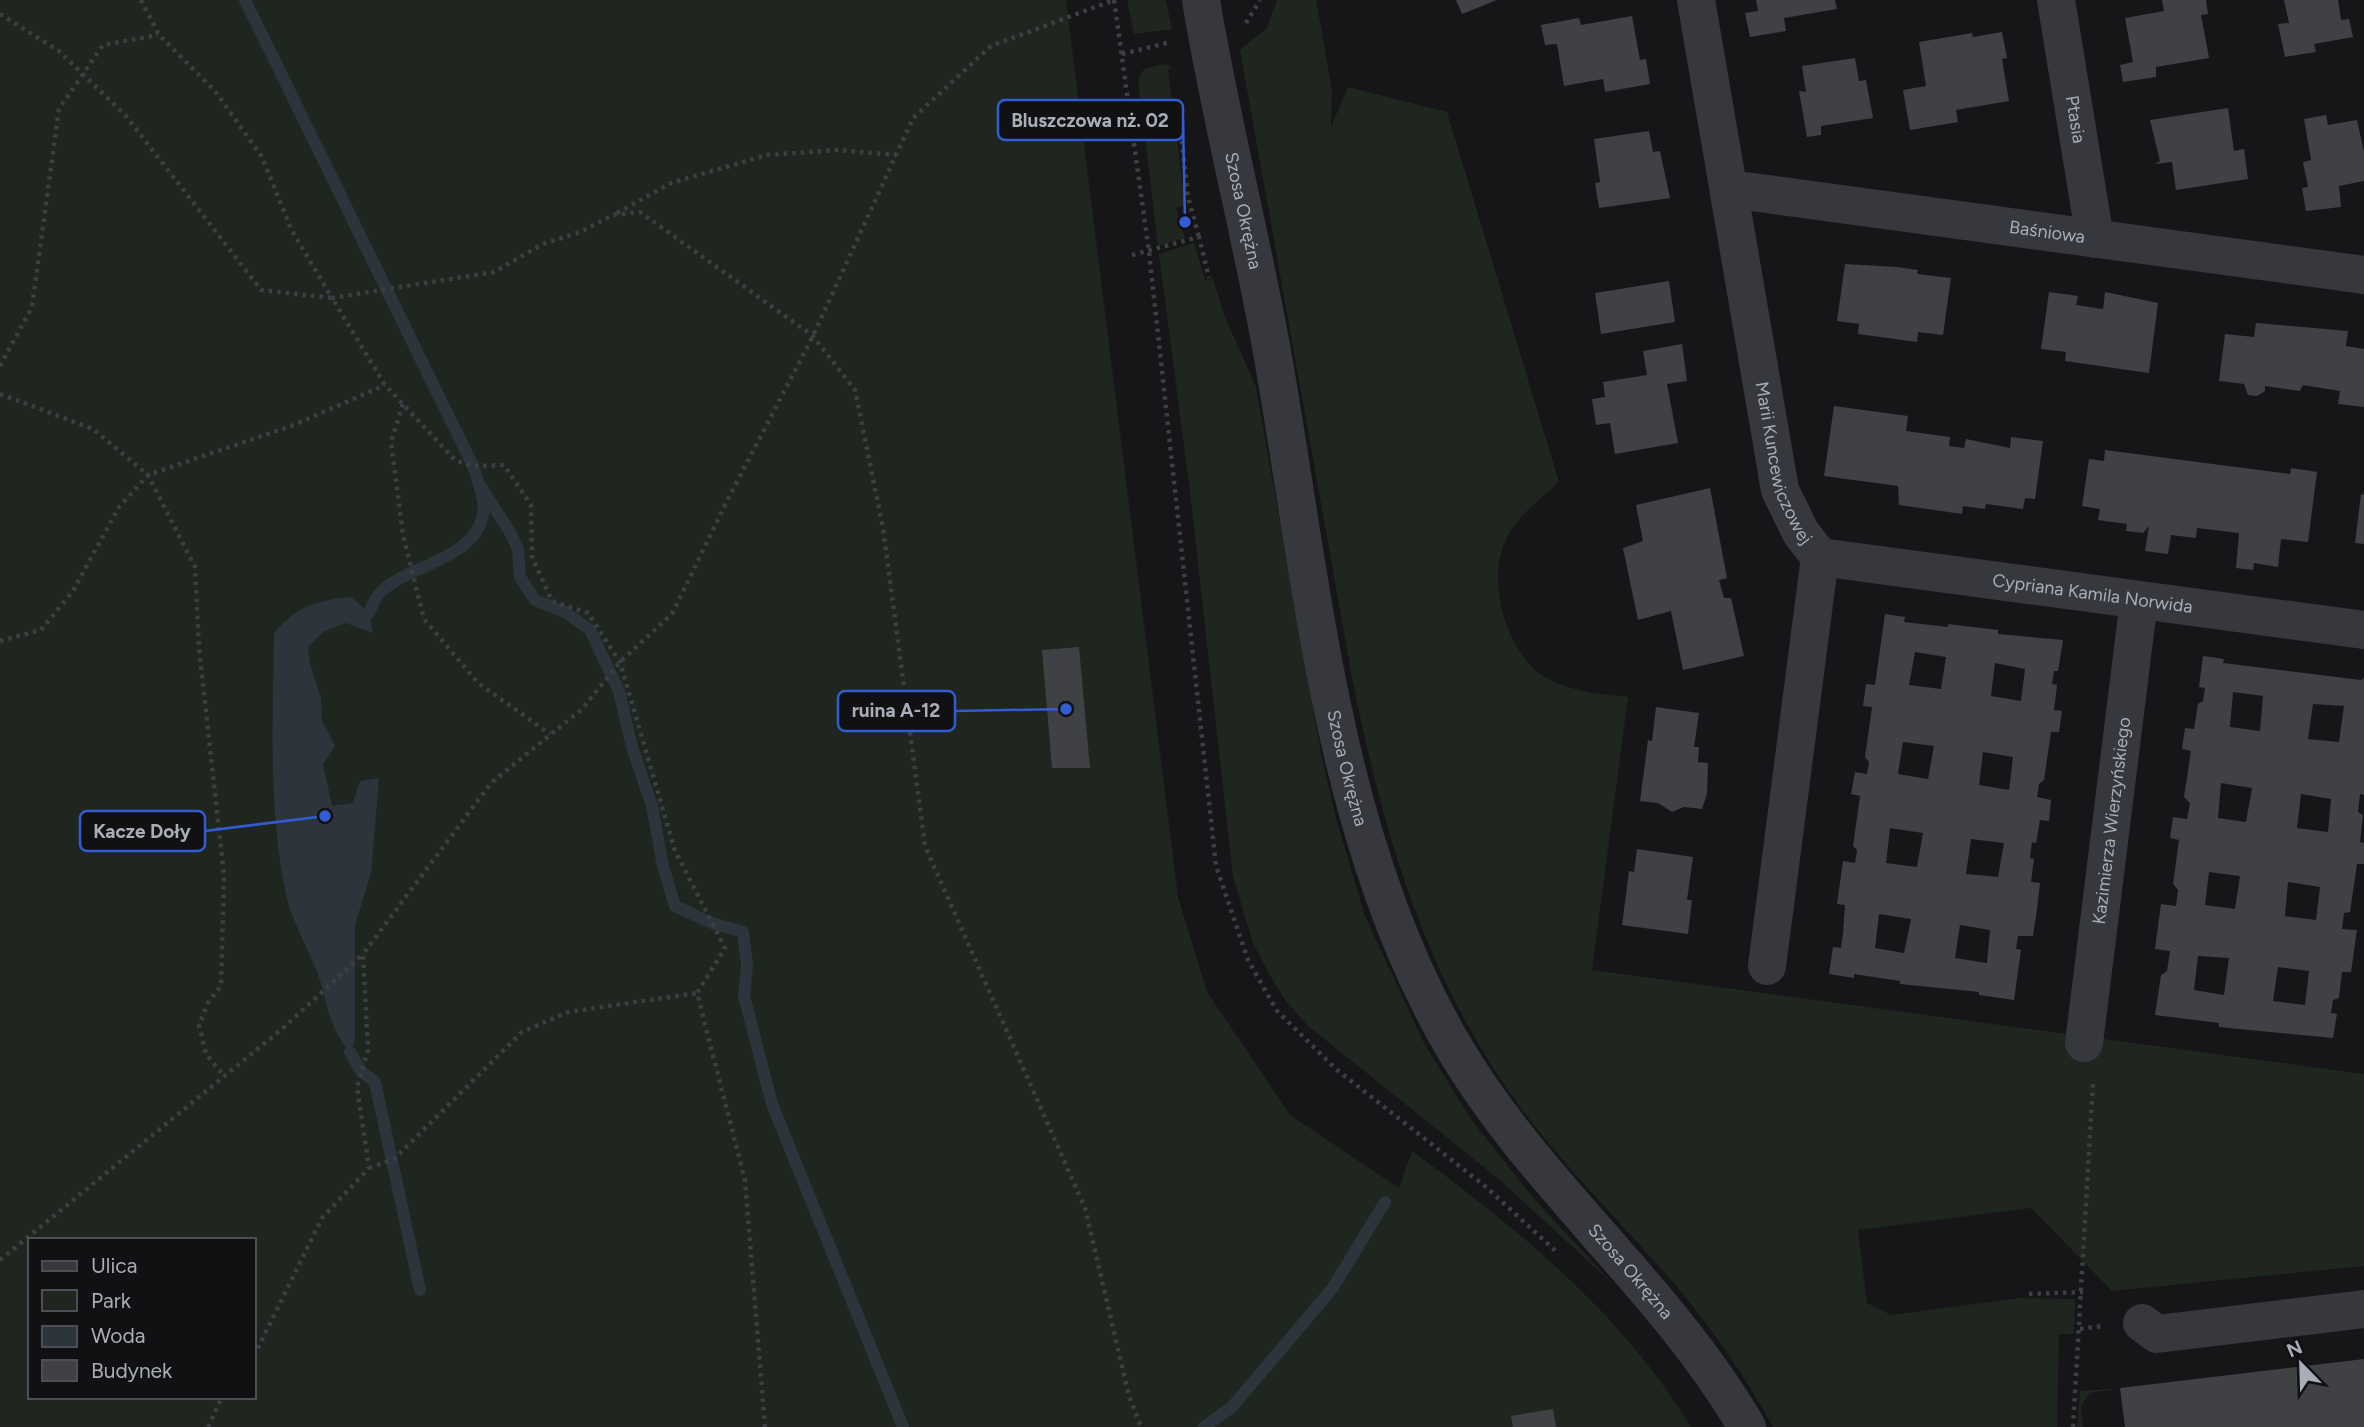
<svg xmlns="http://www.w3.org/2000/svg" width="2364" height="1427" viewBox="0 0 2364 1427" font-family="Figtree,sans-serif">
  <rect width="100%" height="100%" fill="#161618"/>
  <!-- green -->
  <path fill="#1e261f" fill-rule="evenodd" d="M0,0H1066L1178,897L1207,992L1290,1115L1399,1188L1412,1151C1518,1229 1622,1313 1691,1427H0ZM30,1240H254V1397H30Z
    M1127,0H1166L1172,29L1134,34Z
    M1277,0H1316L1332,89L1331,127L1348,87L1447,112L1559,482C1540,499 1515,518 1505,542C1486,584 1508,659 1550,680C1574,692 1602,694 1628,697L1592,970L2364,1074V1266L2112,1291L2031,1208L1858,1230L1867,1303L1891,1315L2020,1298L2075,1299L2074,1334H2059L2057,1427H1773C1746,1378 1714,1331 1677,1287C1629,1231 1576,1179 1530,1120C1428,988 1384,838 1352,677L1240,50L1267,28Z
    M1164,64L1171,66L1168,70L1185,205L1176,208L1185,238L1158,246L1138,79L1144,69Z
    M1194,243L1205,280L1213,279L1225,317L1256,387L1321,754L1336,818L1365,916L1424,1043L1470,1118L1536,1201L1614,1285L1501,1181L1308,1026L1285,1000L1269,974L1253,943L1233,877L1190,492L1159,254Z
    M2120,1388L2090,1393L2081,1405L2083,1427H2077L2080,1391Z"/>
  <!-- water -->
  <path fill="#2c353c" d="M351,597L369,613L373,633L346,623L323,632L308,647L310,664L321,698L322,721L335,746L323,764L332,806L353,803L360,781L379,778L371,873L355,925V1041L350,1052C328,1027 328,1004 318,974C308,948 292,922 286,894C268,809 273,720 274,633C297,606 315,601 351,597Z"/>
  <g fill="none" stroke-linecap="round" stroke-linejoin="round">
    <!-- stream -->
    <path stroke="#2c353c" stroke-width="12" d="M245,0L473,466C477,479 486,500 483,514C475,561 408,563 379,594C374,599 372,607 369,613
      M478,482L511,534L518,549L520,577L535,600L565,612L590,630L619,691L632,747L652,806L663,866L675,906L712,923L743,932L747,965L744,996L772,1104L903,1427
      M350,1052L361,1071L375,1082L420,1290
      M1204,1427L1232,1407L1332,1289L1385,1202"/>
  </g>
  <!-- building -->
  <path fill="#404145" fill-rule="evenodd" d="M1456,0H1497L1462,14Z
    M1756,0H1835L1837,9L1784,18L1786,31L1750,37L1745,13L1758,11Z
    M2162,0H2206L2208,14L2201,15L2209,58L2156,67V77L2123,82L2120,65L2133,62L2125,18L2164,11Z
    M2284,0H2338L2341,20L2349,19L2353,37L2314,44L2316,52L2285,57L2278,24L2289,23Z
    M1632,16L1640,60L1646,59L1650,84L1605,92L1603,79L1564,86L1557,44L1545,45L1541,25L1579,18L1581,25Z
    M2002,32L2007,58L2002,59L2009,101L1956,110L1958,122L1910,130L1903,90L1926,86L1919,42L1972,33L1973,37Z
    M1855,58L1859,81L1866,80L1873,118L1821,126V135L1807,137L1799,91L1806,92L1802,66Z
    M2228,108L2234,151L2244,149L2248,179L2176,190L2172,162L2155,164L2160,161L2150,120Z
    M2326,115L2328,125L2357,120L2364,152V181L2339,186L2341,207L2306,211L2302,188L2308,187L2303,162L2311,160L2304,119Z
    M1649,131L1653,152L1660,151L1670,198L1599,208L1595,183L1600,182L1594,139Z
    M1845,264L1897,267L1918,270L1917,274L1951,278L1943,335L1918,332L1917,342L1888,338L1858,334L1859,324L1837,321Z
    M1669,281L1675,322L1601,334L1595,293Z
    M2049,292L2078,296L2076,305L2103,309L2105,292L2158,303L2149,373L2065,361L2066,352L2041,349Z
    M2256,323L2348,331L2346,346L2364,349V407L2338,404L2340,391L2303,385L2300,391L2265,386V391L2257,396L2248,395L2244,384L2219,381L2225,334L2254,337Z
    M1682,344L1687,381L1667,384L1678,443L1615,454L1610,423L1596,425L1592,399L1605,397L1603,382L1647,375L1643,351Z
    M1834,406L1908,416L1906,431L1950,437L1949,446L1964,448L1966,439L2010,448L2011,437L2043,441L2035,499L2025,498L2023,509L1986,504L1985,509L1963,506L1962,514L1899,505L1898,486L1824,476Z
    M2105,450L2290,474L2291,468L2317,472L2308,542L2281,539L2278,567L2254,563L2253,570L2236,568L2239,533L2197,528L2196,538L2171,535L2168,554L2145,551L2149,526L2143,533L2126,531L2127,524L2098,520L2100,509L2082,506L2089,459L2104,461Z
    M1710,488L1727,578L1719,580L1724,598H1731L1744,656L1683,670L1671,611L1638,620L1623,548L1643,541L1636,505Z
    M2361,494L2364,495V544L2355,543Z
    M1885,614L1905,617L1904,622L1948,627V624L1998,630V634L2063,640L2058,671H2054L2052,684L2057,685L2054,710L2062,711L2059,732H2051L2044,780L2039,784L2037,797L2051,800L2049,821L2040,820L2036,843L2032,842L2030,858L2034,859L2031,882L2040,883L2037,909L2033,936H2018L2016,949L2021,950L2014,1000L1979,995V992L1900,984V981L1854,974V978L1829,974L1833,947L1841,948L1843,934L1845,905L1837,904L1843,861L1855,863L1857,850L1853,846L1860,796L1851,794L1855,772L1867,774L1869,762L1865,757L1872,707L1863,706L1866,684L1875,685ZM1915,652L1946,657L1941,689L1909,685ZM1995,663L2025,669L2021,701L1991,696ZM1903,742L1934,746L1928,779L1898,774ZM1983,752L2013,757L2009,790L1979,785ZM1890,828L1923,833L1917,867L1886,863ZM1971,839L2004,843L1998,877L1966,874ZM1879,914L1911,919L1904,953L1875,948ZM1960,925L1990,930L1987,963L1955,958Z
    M1079,647L1090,768H1052L1042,650Z
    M2203,656L2224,659L2223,663L2361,680L2364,678V795L2360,794L2358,812L2363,815L2360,842L2364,843V864H2357L2350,912L2344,913L2342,929L2357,930L2351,972H2342L2339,998L2333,1000L2331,1013L2337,1014L2333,1038L2219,1027V1023L2155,1015L2161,975L2167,971L2170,951L2155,949L2158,926L2161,904L2176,906L2178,890L2173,884L2179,840L2170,838L2173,817L2187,819L2190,803L2184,797L2191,751L2182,749L2185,728L2194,729L2198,704L2203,701L2205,688L2199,687ZM2233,692L2263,696L2260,731L2230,727ZM2313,704L2344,706L2339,742L2308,739ZM2221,783L2252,788L2246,822L2218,818ZM2301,794L2331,799L2328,832L2297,828ZM2209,872L2240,876L2235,909L2205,905ZM2288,882L2320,887L2316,920L2285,916ZM2198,956L2229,958L2224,995L2194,990ZM2278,967L2309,971L2305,1005L2273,1001Z
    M1656,707L1699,713L1694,747H1699L1698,762L1708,763L1707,794L1702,809L1684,807L1672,812L1658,803L1640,801L1648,740L1652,741Z
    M1637,849L1693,857L1687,900H1692L1688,934L1622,925L1629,871L1634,872Z
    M2364,1359V1427H2125L2120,1388Z
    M1553,1409L1556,1427H1513L1511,1416Z"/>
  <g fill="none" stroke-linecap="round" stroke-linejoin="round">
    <!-- path -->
    <path stroke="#3d3f44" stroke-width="4.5" stroke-dasharray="3.5 5" stroke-linecap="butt" d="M141,0L159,35L215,91L262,157L291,229L332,298L494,272L543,244L580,232L613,215L640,212L813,336L855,390L883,528L925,846L1085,1208L1129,1396L1141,1427
      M1114,0L1149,252L1216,866L1248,960L1277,1011L1336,1069L1486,1187L1559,1254
      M0,14L59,51L126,116L261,290L332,298L385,385L456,461L473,466L504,465L531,505L532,557L552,601L588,613L620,662L675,851L725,948L697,993L745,1180L765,1427
      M1246,23L1260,0
      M1122,54L1171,42
      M1178,107L1188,197L1199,237
      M617,213L671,183L767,155L838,150L896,155
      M1132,255L1199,237L1209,278
      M0,366L32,307L59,109L103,45L158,35
      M0,394L93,429L148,475L195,567L199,648L224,876L221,986L208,1003L199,1025L206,1054L224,1076
      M403,404L391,442L403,535L424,619L478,683L550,734
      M0,641L41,630L73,591L119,507L148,475L294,425L385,385
      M369,1168L394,1159L522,1032L568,1012L697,993
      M0,1260L282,1029L362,955
      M2029,1294L2083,1292
      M2080,1329L2102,1326
      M254,1356L322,1218L369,1168L357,1087L368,1050L363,954L491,783L582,709L620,662L672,614L728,499L813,336L913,118L991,46L1114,0
      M208,1427L222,1397
      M2073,1427L2093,1082"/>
    <!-- minor -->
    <g stroke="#37383d" stroke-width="38">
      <path id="s1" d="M1201,0C1220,116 1250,231 1271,346C1312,575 1330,822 1443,1028C1524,1177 1662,1281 1747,1427"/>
      <path id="s2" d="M1696,0L1780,490L1801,533L1820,557L1767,966"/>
      <path id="s3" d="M2056,0L2095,239"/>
      <path id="s4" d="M1730,189L2364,275"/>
      <path id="s5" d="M1820,557L2364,630"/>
      <path id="s6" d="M2084,1043L2139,600"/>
      <path d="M2142,1323L2157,1334L2364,1309"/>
    </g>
  </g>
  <g text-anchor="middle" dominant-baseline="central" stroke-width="6" stroke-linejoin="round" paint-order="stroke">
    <!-- street labels -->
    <g font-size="18" fill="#a8adb8" stroke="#111113">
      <text stroke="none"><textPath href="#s3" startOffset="121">Ptasia</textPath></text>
      <text stroke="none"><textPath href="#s1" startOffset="215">Szosa Okrężna</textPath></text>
      <text stroke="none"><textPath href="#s4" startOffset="320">Baśniowa</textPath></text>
      <text stroke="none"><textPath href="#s2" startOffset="472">Marii Kuncewiczowej</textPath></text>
      <text stroke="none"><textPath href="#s5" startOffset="275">Cypriana Kamila Norwida</textPath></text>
      <text stroke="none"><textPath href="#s1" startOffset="782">Szosa Okrężna</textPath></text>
      <text stroke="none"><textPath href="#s6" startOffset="224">Kazimierza Wierzyńskiego</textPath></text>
      <text stroke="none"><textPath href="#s1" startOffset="1368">Szosa Okrężna</textPath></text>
    </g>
  </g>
  <!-- callouts -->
  <path fill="none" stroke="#325cd3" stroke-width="2.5" d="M1185 222L1183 120M1066 709L955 711M325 816L205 831"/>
  <g fill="#325cd3" stroke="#111113" stroke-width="2.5">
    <circle cx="1185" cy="222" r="7"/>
    <circle cx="1066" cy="709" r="7"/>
    <circle cx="325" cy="816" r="7"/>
  </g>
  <g fill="#111113" stroke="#325cd3" stroke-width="2.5">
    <rect x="998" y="100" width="185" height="40" rx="7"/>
    <rect x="838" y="691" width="117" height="40" rx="7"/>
    <rect x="80" y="811" width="125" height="40" rx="7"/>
  </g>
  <g font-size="19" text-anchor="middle" font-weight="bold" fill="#a8adb8">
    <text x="1090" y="127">Bluszczowa nż. 02</text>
    <text x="896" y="717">ruina A-12</text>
    <text x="142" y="838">Kacze Doły</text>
  </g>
  <!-- legend -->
  <rect x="28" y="1238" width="228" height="161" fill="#111113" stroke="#4d4f55" stroke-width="2"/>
  <rect x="42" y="1261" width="35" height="10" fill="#37383d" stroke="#4d4f55" stroke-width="2"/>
  <text x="91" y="1273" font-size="21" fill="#a8adb8">Ulica</text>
  <rect x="42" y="1290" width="35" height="21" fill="#1e261f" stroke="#4d4f55" stroke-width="2"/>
  <text x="91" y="1308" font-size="21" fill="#a8adb8">Park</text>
  <rect x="42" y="1326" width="35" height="21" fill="#2c353c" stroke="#4d4f55" stroke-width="2"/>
  <text x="91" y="1343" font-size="21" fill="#a8adb8">Woda</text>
  <rect x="42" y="1360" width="35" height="21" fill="#404145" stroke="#4d4f55" stroke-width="2"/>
  <text x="91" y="1378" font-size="21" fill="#a8adb8">Budynek</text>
  <!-- north arrow -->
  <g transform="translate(2301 1364) rotate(337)" stroke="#111113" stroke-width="5" paint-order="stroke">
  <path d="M0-5L12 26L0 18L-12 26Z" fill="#a8adb8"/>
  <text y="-10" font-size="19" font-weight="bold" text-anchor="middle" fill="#a8adb8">N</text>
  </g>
</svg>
